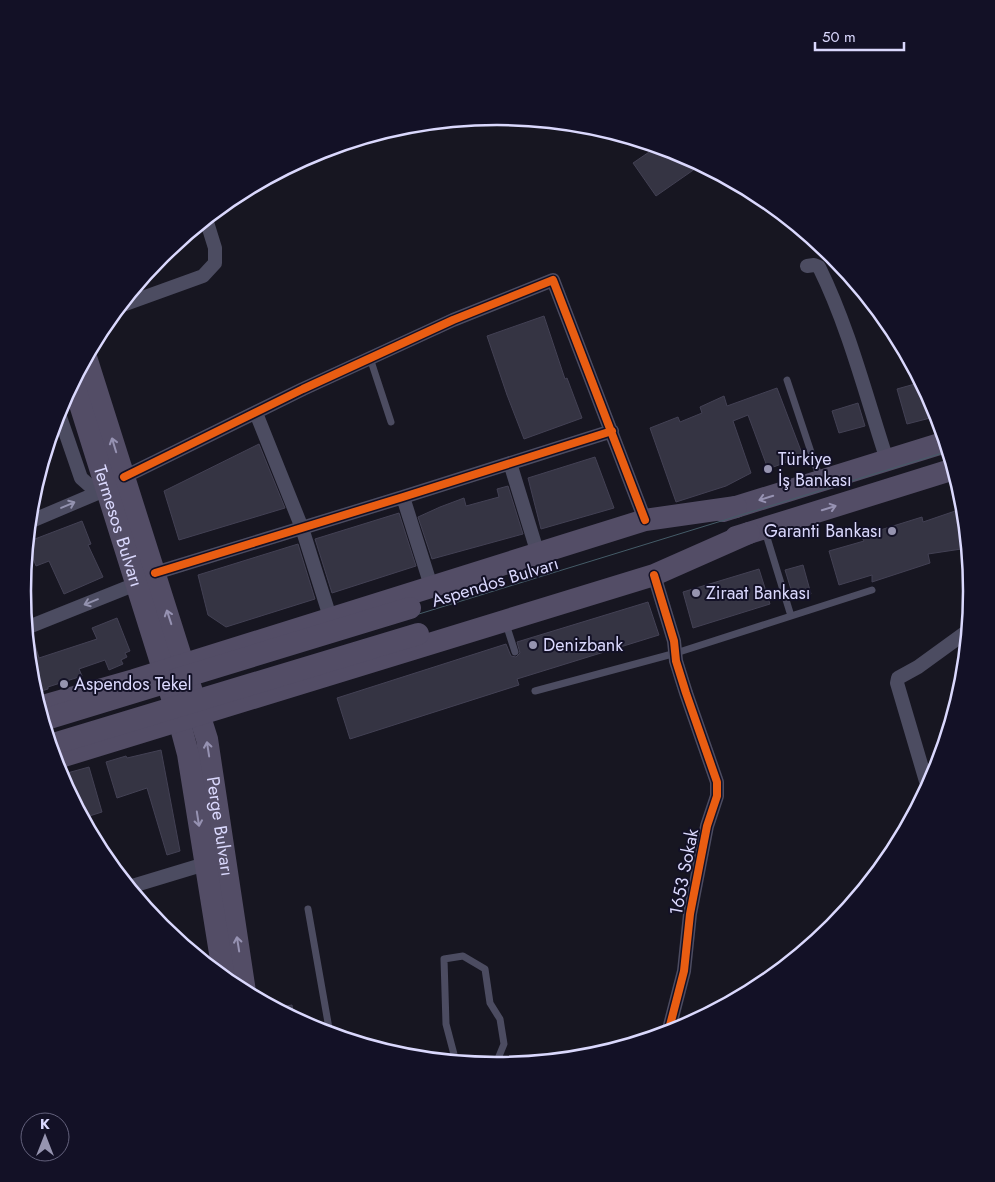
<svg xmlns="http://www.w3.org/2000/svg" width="995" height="1182" viewBox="0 0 995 1182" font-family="Jost,sans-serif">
  <rect width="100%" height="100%" fill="#171621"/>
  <!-- building -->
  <path fill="#353443" stroke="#434154" d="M658,146L680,152L702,164L656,196L633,163Z
    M544,316L565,379L567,378L582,418L524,439L507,395L487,336Z
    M922,382L938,416L907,424L897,389Z
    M777,388L803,456L768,469L748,415L733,421L751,473L726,486L676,502L650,428L678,417L680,422L702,413L700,407L724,396L727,406Z
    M858,403L865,426L839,433L832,411Z
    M259,444L285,508L179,540L164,491Z
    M595,457L614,508L541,529L528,478Z
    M508,486L523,534L432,559L418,517L440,507L464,498L466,506L499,497L497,489Z
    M964,508L968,548L928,554L930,563L872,582V575L839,585L829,551L864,541L861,536L922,517L923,522Z
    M399,513L416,566L332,593L315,539Z
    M82,521L91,544L88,545L103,577L64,594L49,561L36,566L27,542Z
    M298,544L315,599L226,627L208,615L198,575Z
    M803,565L811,594L794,599L785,570Z
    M759,569L770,604L693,628L683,592Z
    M648,602L659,635L517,679L519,685L350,739L337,698L506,644L511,656L516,657L520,653L517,642Z
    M117,618L130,651L125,653L127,657L121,660L123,664L109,670L105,660L79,669L82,676L48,687V689L35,693L32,683L27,636L32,635L39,658L97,639L92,628Z
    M161,750L180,851L167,855L147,788L117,798L106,762L126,756L127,758Z
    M89,767L102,812L83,818L60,775Z
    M292,1005L294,1018L275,1008Z"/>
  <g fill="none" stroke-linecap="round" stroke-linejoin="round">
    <!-- lane -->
    <path stroke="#4c4c61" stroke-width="7" d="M370,358L391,422
      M787,380L820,479
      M765,531L791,616
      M506,624L515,652
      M535,691L676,653L872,590
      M308,909L330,1034
      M456,1062L446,1024L444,959L463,956L485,969L490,1003L500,1019L504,1044L495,1066"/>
    <!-- street -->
    <path stroke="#4c4c61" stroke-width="14" d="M807,266L814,265L819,267C849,328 866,396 887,460
      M120,306L203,276L215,263V248L206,219
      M58,411L81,478L90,486L107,489
      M256,413L302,528L330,617
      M510,463L538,554
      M124,477L303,389L453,320L553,280L645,520
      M403,497L431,586
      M29,522L107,489
      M155,573L403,497L612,431
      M654,575L674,641L676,661L686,693L717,782V796L707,826L690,914L684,971L668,1033
      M26,628L136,584
      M928,788L897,683L898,678L918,667L969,630
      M129,887L205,864"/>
    <!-- primary -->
    <g stroke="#534d66" stroke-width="22">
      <path id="s1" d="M86,357L207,739L245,992"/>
      <path id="s2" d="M73,382L179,720L188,754L224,978"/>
      <path d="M723,511L946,442"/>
      <path d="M736,537L954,469"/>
      <path d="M39,707L134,680L645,520L736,507"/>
      <path d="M54,759L654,575L749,533"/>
    </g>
    <!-- tram -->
    <path stroke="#455c68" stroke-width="1" d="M45,729L949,451"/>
    <!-- primary-bridge -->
    <path stroke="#534d66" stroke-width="22" d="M43,720L410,608
      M50,745L418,634"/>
    <defs>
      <path id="cycleway" d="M124,477L303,389L453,320L553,280L645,520
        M155,573L403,497L612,431
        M654,575L674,641L676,661L686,693L717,782V796L707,826L690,914L684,971L668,1033"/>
    </defs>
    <!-- cycleway casing -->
    <use href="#cycleway" stroke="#131126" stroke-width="11"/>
    <!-- cycleway -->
    <use href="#cycleway" stroke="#e95d12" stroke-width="8"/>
  </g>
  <!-- one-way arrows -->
  <defs><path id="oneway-shaft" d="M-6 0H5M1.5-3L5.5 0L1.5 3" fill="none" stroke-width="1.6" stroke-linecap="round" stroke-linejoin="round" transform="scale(1.25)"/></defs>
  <g stroke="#9692b2">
    <use href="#oneway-shaft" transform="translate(114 445) rotate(-107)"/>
    <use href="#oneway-shaft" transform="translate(766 498) rotate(163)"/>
    <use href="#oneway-shaft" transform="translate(829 508) rotate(-17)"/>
    <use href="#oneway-shaft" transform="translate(169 617) rotate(-108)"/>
    <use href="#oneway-shaft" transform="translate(208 749) rotate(-99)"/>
    <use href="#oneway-shaft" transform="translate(198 819) rotate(81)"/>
    <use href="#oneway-shaft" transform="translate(238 944) rotate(-99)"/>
  </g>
  <g stroke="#9392af">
    <use href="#oneway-shaft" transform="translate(68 505) rotate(-23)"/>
    <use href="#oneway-shaft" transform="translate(91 602) rotate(158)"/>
  </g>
  <!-- markers -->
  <g fill="#9694b0" stroke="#131126" stroke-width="2">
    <circle cx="768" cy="469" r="5"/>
    <circle cx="892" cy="531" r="5"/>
    <circle cx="696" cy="593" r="5"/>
    <circle cx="533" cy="645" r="5"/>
    <circle cx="64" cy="684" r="5"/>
  </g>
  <g text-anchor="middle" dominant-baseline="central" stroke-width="4" stroke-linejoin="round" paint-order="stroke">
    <!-- poi labels -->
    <g font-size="18" fill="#dad8fd" stroke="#131126" text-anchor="start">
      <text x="778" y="459">Türkiye<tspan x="778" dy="21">İş Bankası</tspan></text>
      <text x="882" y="531" text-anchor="end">Garanti Bankası</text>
      <text x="706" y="593">Ziraat Bankası</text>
      <text x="543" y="645">Denizbank</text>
      <text x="74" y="684">Aspendos Tekel</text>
    </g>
    <!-- street labels -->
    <g font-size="18" fill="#dad8fd" stroke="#131126">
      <text stroke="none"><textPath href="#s2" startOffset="151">Termesos Bulvarı</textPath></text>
      <text transform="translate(495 582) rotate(-17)">Aspendos Bulvarı</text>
      <text stroke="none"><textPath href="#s1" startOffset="489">Perge Bulvarı</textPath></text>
      <text transform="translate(684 872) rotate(-79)">1653 Sokak</text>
    </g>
  </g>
  <!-- crop -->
  <path d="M0 0H995V1182H0ZM31 591a466 466 0 1 1 932 0a466 466 0 1 1-932 0Z" fill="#131126" fill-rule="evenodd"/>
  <path fill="none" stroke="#dad8fd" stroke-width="2.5" d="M31 591a466 466 0 1 1 932 0a466 466 0 1 1-932 0Z"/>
  <!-- north arrow -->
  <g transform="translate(45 1137)"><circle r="24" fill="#131126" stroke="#63617c"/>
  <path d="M0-4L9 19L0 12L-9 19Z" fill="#9694b0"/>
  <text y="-8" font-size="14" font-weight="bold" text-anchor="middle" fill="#dad8fd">K</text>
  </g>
  <!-- scale -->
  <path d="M815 42v8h89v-8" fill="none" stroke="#dad8fd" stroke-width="2.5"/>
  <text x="822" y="42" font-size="15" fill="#dad8fd" stroke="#131126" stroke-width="4" paint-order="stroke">50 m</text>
</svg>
